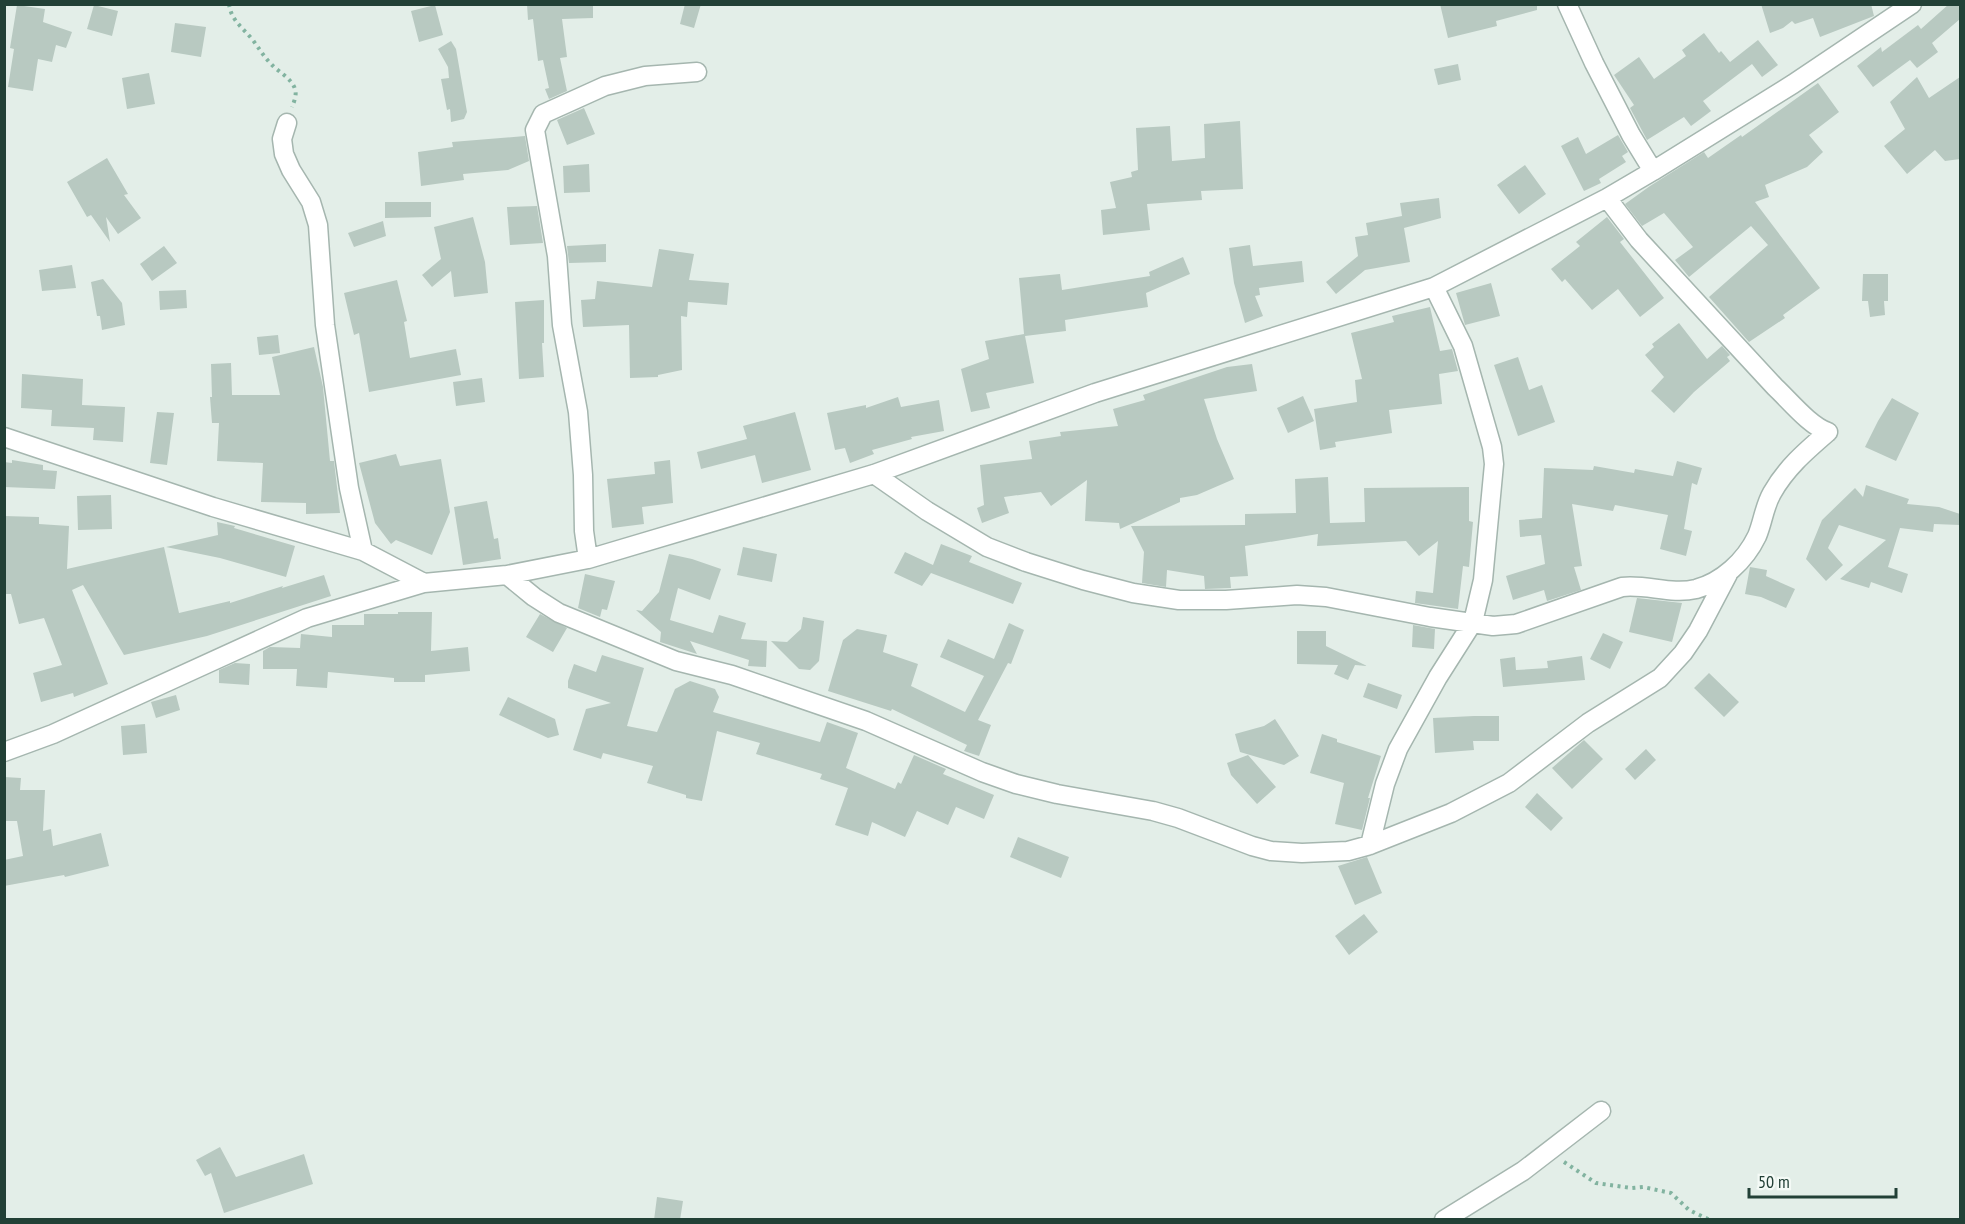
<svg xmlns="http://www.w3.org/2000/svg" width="1965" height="1224" viewBox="0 0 1965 1224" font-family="'PT Sans Narrow',sans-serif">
  <rect width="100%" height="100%" fill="#e3eee8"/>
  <!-- building -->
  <path fill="#b8c9c1" d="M527,4H593V18L562,19L567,57L560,58L567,91L549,99L545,89L549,88L543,60L538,61L533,19L528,20Z
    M685,4H701L694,28L680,24Z
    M1440,4H1537V10L1496,21L1497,26L1448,38Z
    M1761,4H1871L1874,16L1820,37L1813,18L1795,24L1792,21L1783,28L1770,33Z
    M1949,4H1960V19L1932,43L1938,52L1917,68L1910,60L1873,87L1857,66L1881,47L1882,52L1918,25L1921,29Z
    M17,5L45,9L43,22L72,32L66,48L56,45L52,62L38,59L33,91L8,87L14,49L10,48Z
    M94,5L118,11L112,36L87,29Z
    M435,5L443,35L419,42L411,11Z
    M175,23L206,27L201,57L171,52Z
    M1704,33L1719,53L1721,51L1730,62L1758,40L1778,65L1762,77L1752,64L1703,101L1711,111L1691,126L1684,117L1647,140L1630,108L1634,105L1614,75L1639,57L1654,79L1686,56L1682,50Z
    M451,41L456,49L467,112L464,119L451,122L450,109L447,110L441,79L449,78L448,67L438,49Z
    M1458,64L1461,80L1438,85L1434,69Z
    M149,73L155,104L127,109L122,78Z
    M1917,77L1929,98L1960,77V159L1945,161L1935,150L1907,174L1884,146L1905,129L1890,102Z
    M1818,83L1839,112L1809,135L1823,152L1807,167L1765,185L1769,197L1755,202L1820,288L1783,315L1785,318L1749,342L1709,297L1768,245L1751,226L1689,277L1675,260L1693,247L1664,213L1642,226L1625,204L1650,186L1704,152L1708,158L1741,135L1742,137Z
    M584,108L595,134L567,145L557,120Z
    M1240,121L1243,189L1201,191L1202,200L1147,204L1150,230L1103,235L1101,210L1116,208L1110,182L1132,177L1131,172L1138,170L1136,128L1170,126L1172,161L1205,158L1204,124Z
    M1618,135L1628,152L1622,156L1626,162L1599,179L1601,183L1584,191L1561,146L1578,137L1586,154Z
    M525,136L529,161L508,170L463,174L464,180L421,186L418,152L453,147L452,142Z
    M107,158L128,194L124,195L141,218L118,234L106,217L110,242L91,215L87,217L67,182Z
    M589,164L590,192L564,193L563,166Z
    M1525,165L1546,194L1519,214L1497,185Z
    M1439,198L1441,218L1404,228L1410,262L1365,270L1336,294L1326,282L1358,256L1355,237L1368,235L1366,223L1402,216L1400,203Z
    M385,202H431V217L385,218Z
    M537,206L543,243L510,245L507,207Z
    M473,217L485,262L488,293L454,297L451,271L432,287L422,275L441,259L434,227Z
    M1607,217L1624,239L1620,242L1664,298L1640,317L1618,289L1592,310L1565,279L1562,282L1551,269L1580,246L1576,242Z
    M383,221L386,236L354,247L348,233Z
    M606,244V262L569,263L567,246Z
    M1250,245L1253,266L1302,261L1304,282L1259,288L1260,295L1255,296L1263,316L1245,323L1234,283L1229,248Z
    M164,246L177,263L152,281L140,264Z
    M659,249L694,254L689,280L729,283L727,305L688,302L687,317L681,316L682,370L658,375V377L630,378L629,325L583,327L581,300L595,299L597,281L652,287Z
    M1183,257L1190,274L1146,293L1148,307L1065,320L1066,331L1025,336L1034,383L986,393L990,408L971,412L961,369L989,359L985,341L1024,334L1019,278L1060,274L1062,290L1150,276L1149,272Z
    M72,265L76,288L42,291L39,270Z
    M1863,274H1888V301H1884L1885,315L1870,317L1868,301H1862Z
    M103,279L122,303L125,325L102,330L100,316H97L91,282Z
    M397,280L407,321L404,322L410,358L456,349L461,375L369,392L359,333L354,335L344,293Z
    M1491,283L1500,316L1465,325L1456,293Z
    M186,290L187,308L160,310L159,291Z
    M544,300V343H542L544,377L519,379L515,302Z
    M1430,307L1440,351L1452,349L1458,371L1439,374L1442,404L1389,410L1392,433L1335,442L1336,447L1320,450L1314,409L1357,402L1355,380L1362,379L1351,333L1394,322L1392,316Z
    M1679,323L1707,359L1722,346L1730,355L1727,357L1730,361L1694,392L1674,413L1651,391L1664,377L1645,355L1654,347L1652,344Z
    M278,335L280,353L259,355L257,337Z
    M314,347L323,387L330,461H334L340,513L306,514V503L261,502L263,463L217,461L219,423H212L210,397H212L211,364L231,363L232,395H280L272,357Z
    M1518,357L1529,390L1542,385L1555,422L1518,436L1494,365Z
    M1252,364L1257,391L1204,399L1217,439L1234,479L1197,495L1180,498V502L1120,529L1119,523L1085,521L1087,480L1051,506L1041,492L1004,497L1009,513L982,523L977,508L984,505L980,465L1032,459L1029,441L1061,436L1060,432L1118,426L1113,409L1145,400L1143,395L1227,367Z
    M22,374L83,379L82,405L125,407L123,442L93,440L94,428L51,426L52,410L21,408Z
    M482,378L485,402L456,406L453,382Z
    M1303,396L1314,421L1288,433L1277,408Z
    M898,397L901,407L939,400L944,431L911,437L912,439L872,450L874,454L850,463L845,448L835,450L827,413L866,405V408Z
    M1892,398L1919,413L1896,461L1865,447L1878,421Z
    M157,412L174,413L167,465L150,463Z
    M795,412L811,470L762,483L755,455L701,469L697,452L747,439L743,426Z
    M396,454L400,466L441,459L450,512L432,555L396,540L391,544L375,523L359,463Z
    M12,460L43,465V470L57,471L55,489L4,487V462L12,463Z
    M670,460L673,503L642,507L644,524L612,528L607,479L655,474L654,462Z
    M1677,461L1702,468L1697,485L1692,483L1684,529L1692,531L1686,556L1660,549L1668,515L1615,505L1613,511L1572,504L1582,566L1574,567L1581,590L1547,601L1544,590L1513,600L1506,576L1545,564L1541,535L1520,537L1519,520L1542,518L1544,468L1593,470L1594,466L1634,473L1635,469L1673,476Z
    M1328,477L1330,523L1365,522L1364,488L1469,487V521L1473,522L1469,567L1463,566L1458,609L1415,603L1416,591L1433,593L1438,541L1419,556L1406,541L1317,546L1318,534L1245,546L1248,576L1230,577L1231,588L1205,589L1204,576L1167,570L1166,587L1142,583L1144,552L1131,526L1245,525V514L1296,513L1295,479Z
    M1866,485L1909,499L1907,504L1939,507L1960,514V525L1934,524L1933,532L1900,528L1888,567L1908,574L1902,593L1871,582L1869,588L1840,579L1886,540L1839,525L1828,548L1843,565L1826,581L1806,559L1822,520L1855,488L1863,497Z
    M111,495L112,529L78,530L77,496Z
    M487,501L494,539L498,538L501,559L463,565L454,507Z
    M4,516L39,517V524L69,526L67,569L164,547L179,613L230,601V603L283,586L282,588L324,575L331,596L207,636L124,655L83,585L72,590L108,684L74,697L73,693L41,702L33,673L62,665L44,618L19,624L11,594H4Z
    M217,522L235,526L234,528L295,546L286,577L220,558L166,547L218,535Z
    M941,544L972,556L969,562L1022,583L1013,604L931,573L922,586L894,573L905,552L933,565Z
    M743,547L777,554L772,582L737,575Z
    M669,554L692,559L721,569L710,600L678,588L670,620L713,633L719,615L746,623L741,639L767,641L766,667L748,666L749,660L690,641L697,654L660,642L661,632L636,610L642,611L659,592Z
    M1750,567L1767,570L1766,576L1795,589L1786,608L1761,597L1745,594Z
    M585,574L615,581L607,610L602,609L600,617L578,608Z
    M1637,598L1682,603L1672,642L1629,632Z
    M398,612H432L431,651L468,647L470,671L425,675V682H394V678L328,672L327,688L296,686L297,669H263V651L270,647L300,648L301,634L332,637V625H364V614H398Z
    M540,614L567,628L553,652L526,637Z
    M803,617L824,621L819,661L810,670L799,669L771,641L787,642L801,629Z
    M1009,623L1024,630L1011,664L1008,663L978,720L991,725L979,756L964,751L967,745L892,709L891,711L828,691L843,640L857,629L887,635L883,652L918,664L911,686L965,712L984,676L940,657L948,639L994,659Z
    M1413,625L1435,629L1434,649L1412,647Z
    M1297,631H1326V646L1367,666L1355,665L1348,680L1334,674L1338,665L1297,664Z
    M1603,633L1623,642L1610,669L1590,659Z
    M602,655L644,668L627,726L657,732L675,689L690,681L715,689L719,697L713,712L820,742L827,722L858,733L846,768L895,789L898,782L901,784L914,755L946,769L943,774L994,795L984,819L956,807L948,825L917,811L905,837L872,822L868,836L835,825L848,788L820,779L822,774L756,754L760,743L717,731L702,801L686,798V795L647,783L653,766L603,753L601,759L573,750L586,709L611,703L568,688V681L574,664L596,672Z
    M1582,656L1585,680L1503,687L1500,659L1515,657L1516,670L1548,668L1547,661Z
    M235,663L250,664L249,685L219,683V670Z
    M1709,673L1739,702L1724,717L1694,688Z
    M1368,683L1402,695L1397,709L1363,697Z
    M176,695L180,710L156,718L151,702Z
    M508,697L555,719L559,735L548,738L499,715Z
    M1474,716H1499V741H1473L1474,750L1435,753L1433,718Z
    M1275,719L1299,756L1284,765L1240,752L1235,734L1264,726Z
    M145,724L147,753L123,755L121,726Z
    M1322,734L1337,739V742L1381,756L1368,798H1370L1362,830L1335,824L1344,783L1310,773Z
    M1584,740L1603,759L1572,789L1552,768Z
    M1646,749L1656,760L1635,780L1625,769Z
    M1248,755L1276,787L1257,804L1231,775L1227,763Z
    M4,777L21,778L20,790H45L43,831L51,829L53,846L101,833L109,866L65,877L64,875L4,886V860L23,856L17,821H4Z
    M1537,793L1563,818L1551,831L1525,807Z
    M1018,837L1069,857L1061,878L1010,857Z
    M1367,857L1382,893L1355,905L1338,866Z
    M1364,914L1378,932L1349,955L1335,936Z
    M220,1147L236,1177L304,1154L313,1184L224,1213L211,1173L205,1176L196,1160Z
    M657,1197L683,1201L680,1220H654Z"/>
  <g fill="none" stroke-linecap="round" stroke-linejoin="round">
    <defs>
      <path id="minor" d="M1567,4L1594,63L1631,135L1653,171
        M287,123L282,139L284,154L291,170L311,202L318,225L325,325L349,488L363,551
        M1607,198L1639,240L1775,387C1790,401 1810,426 1828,432
        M4,437L213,507L363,551L424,583
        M874,474L927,511L987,547L1026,562L1083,580L1133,593L1179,600H1226L1297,595L1326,597L1430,617L1493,626L1516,624L1622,587C1647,584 1671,595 1696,589C1722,582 1745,561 1757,536C1763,522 1764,507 1772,493C1786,468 1806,451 1828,432
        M588,559L584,531L583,475L578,412L562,325L557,256L535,130L543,114L605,86L645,76L697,72
        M507,575L534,597L559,613L581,622L676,661L732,675L866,721L982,772L1016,784L1057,794L1153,811L1178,818L1252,846L1271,851L1302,853L1348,851L1370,845L1451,813L1509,783L1588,723L1660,678L1683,653L1698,631L1728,574
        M4,752L53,734L307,618L424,583L507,575L588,559L874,474L1095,393L1434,287L1607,198L1653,171L1793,84L1912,4
        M1370,845L1385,784L1398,749L1438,677L1473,622L1483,580L1494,464L1492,447L1463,346L1434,287
        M1444,1220L1523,1171L1601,1111"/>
    </defs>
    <!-- minor casing -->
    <use href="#minor" stroke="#a5b6af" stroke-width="21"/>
    <!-- path -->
    <path stroke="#82b3a0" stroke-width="4" stroke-dasharray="3 4.5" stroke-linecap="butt" d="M229,4C231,20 242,27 252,39C259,48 264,57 272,65C279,72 292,79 295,89C297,95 294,102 292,107
      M1564,1162L1596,1183L1631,1188L1643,1187L1671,1193L1689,1210L1710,1220"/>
    <!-- minor -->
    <use href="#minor" stroke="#fff" stroke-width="18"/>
  </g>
  <!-- border -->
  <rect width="1965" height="1224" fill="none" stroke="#224036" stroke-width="12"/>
  <!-- scale -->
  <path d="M1749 1188v9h147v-9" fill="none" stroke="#224036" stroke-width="3"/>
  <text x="1758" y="1188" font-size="18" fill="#224036" stroke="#f4faf6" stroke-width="4.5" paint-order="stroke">50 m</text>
</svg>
